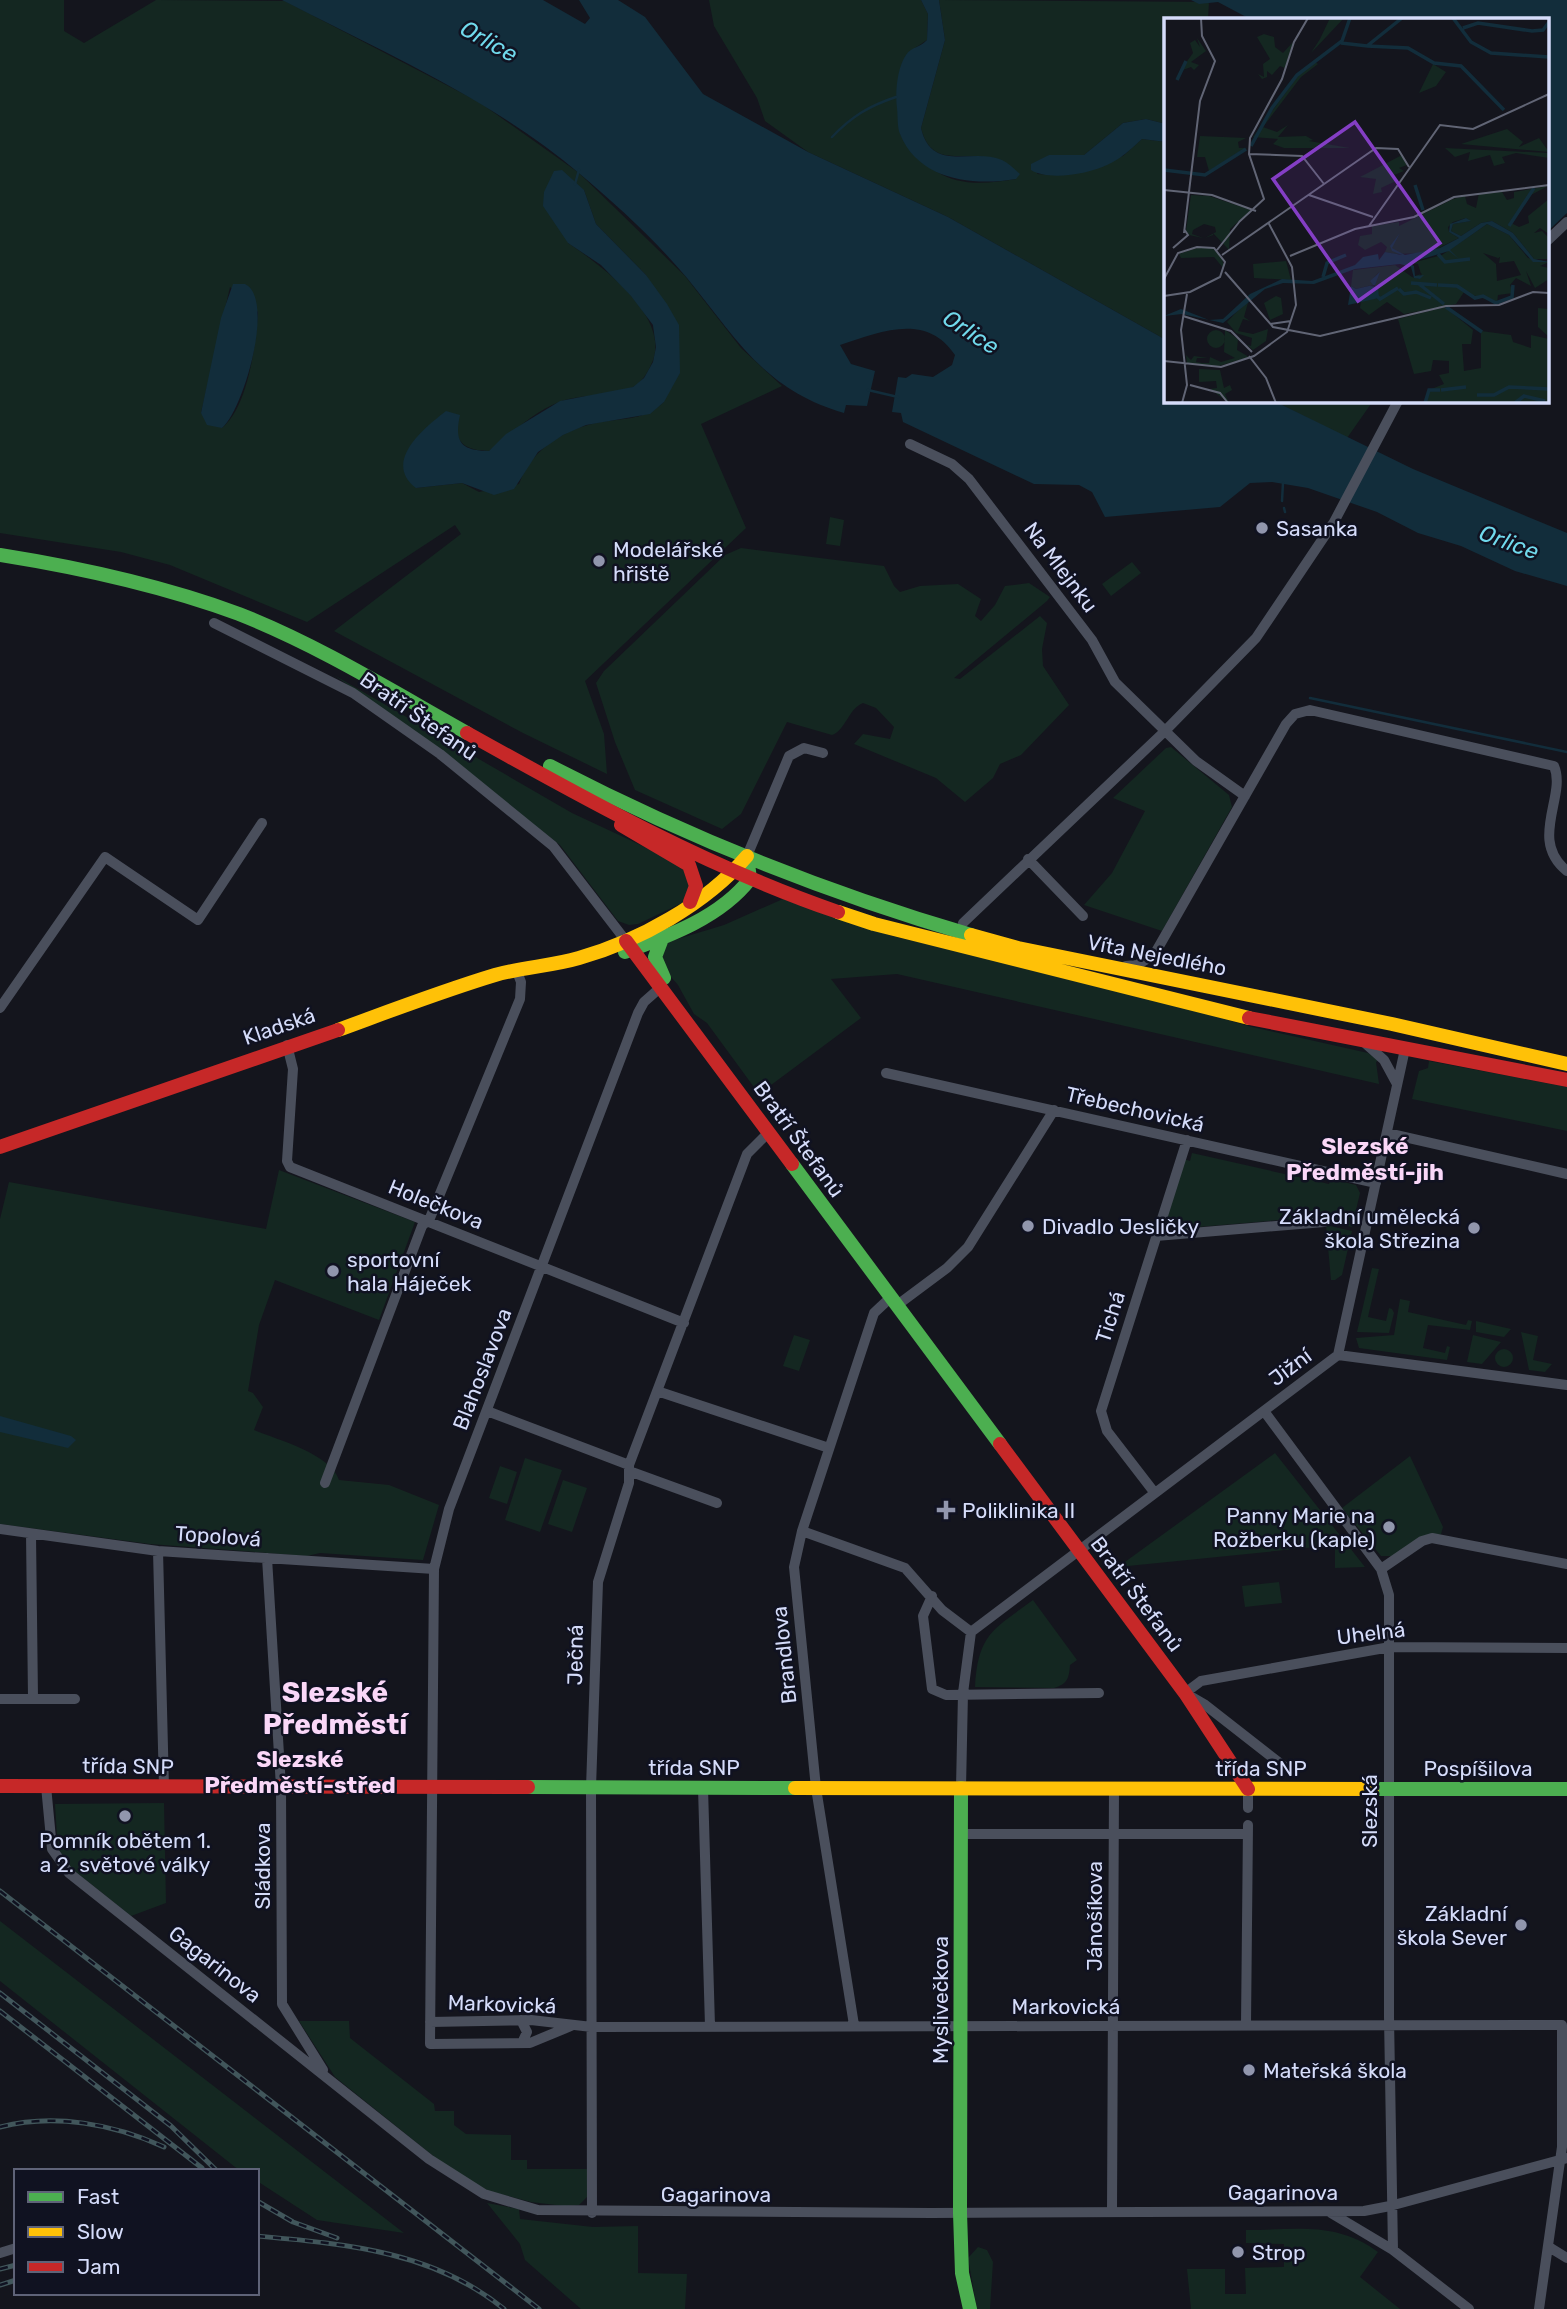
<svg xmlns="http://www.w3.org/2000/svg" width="1567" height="2309" viewBox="0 0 1567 2309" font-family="Rubik,sans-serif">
  <rect width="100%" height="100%" fill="#14151d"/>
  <!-- green -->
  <path fill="#142721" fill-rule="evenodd" d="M0,0H64V31L84,43L156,0L285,1L479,102L579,173L685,276L741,348L782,386L701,424L746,528L585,681L604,734L607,774L523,733L334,631L461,534L455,525L307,622L170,565L121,552L0,533ZM584,190L596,224L646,275L664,402C646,418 631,418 608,421C569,426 533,446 519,484L479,492L462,483L416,488L457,426C455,446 472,451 489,451C512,434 531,413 559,402C582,393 610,398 633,387C641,383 646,375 650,367C676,320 602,266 568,243ZM230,287L258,312C256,344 248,407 222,428L201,413Z
    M709,0H921L928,14L927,40L915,48L900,134C933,181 960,189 1016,179C1009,173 999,160 990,158C960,151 931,168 921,128L945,40L939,0L1209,2L1208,19H1166V124L1146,119L1123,123L1084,155H1049L1037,174L1055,175L1123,156L1142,139L1166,142V340L948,217L808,152L765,121L757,98L714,26Z
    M1274,401H1373L1347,438Z
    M830,517L844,520L840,546L826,544Z
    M741,548L884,566L894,586L900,592L920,586L958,584L981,599L975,616L981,621L995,605L1005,586L1029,583L1050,597L1047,601L954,678L960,679L1040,616L1047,623L1042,649L1043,666L1069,705L1021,755L1000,764L993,778L965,802L936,778L854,744L863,734L890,739L894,727L876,708L863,703C848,709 846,730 832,735L787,722L741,814L722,829L635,790L615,742L596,683L604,671L725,555Z
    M1132,562L1141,573L1111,596L1102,584Z
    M334,675L572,813L677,862L690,877L688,896L682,903L638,924L629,925L618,921L560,845L424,739Z
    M1171,747L1229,795L1232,807L1162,931L1084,905L1112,873L1145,811L1113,798L1166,748Z
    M783,899L892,936L1134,992L1248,1026L1368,1053L1379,1060L1376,1062L1379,1084L897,974L831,979L861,1018L759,1094L707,1023L694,1014L678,985L658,962L661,944L724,925Z
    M1429,1061L1567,1087V1131L1412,1099L1419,1071L1428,1068Z
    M1192,1153L1329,1184L1331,1179L1356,1185L1360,1193L1352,1227L1329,1222L1327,1216L1174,1229L1164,1220L1184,1159L1190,1161Z
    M279,1170L415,1222L379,1320L275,1280L259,1325L248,1391L253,1393L263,1407L254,1430C278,1440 331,1454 339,1480L389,1485L439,1505L423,1560L320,1553L307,1556L150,1544L0,1524V1219L9,1182L266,1229Z
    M1326,1225L1352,1231L1342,1275L1335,1280H1331Z
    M1372,1268L1379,1269L1368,1317L1386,1321L1389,1308L1392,1309L1394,1313L1389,1333L1357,1332Z
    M1400,1299L1410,1301L1408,1312L1466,1325L1468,1320L1472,1321L1470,1330L1428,1325L1423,1348L1445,1353L1447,1346L1450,1347L1447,1360L1359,1348L1356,1338L1394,1335Z
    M1476,1321L1511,1329L1504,1337L1476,1332Z
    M1521,1332L1538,1336L1533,1360L1552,1364L1545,1372L1529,1370Z
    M794,1335L810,1340L799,1371L783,1366Z
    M1473,1335L1501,1342L1482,1364L1467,1362Z
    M1495 1358a9 9 0 1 1 18 0a9 9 0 1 1-18 0Z
    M1275,1453L1365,1567L1335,1568V1545L1118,1567Z
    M1410,1456L1443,1527L1441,1534H1434L1392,1556H1381L1342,1508Z
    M525,1458L562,1470L540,1532L505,1520Z
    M500,1466L517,1472L507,1504L489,1498Z
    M563,1480L587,1488L572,1532L548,1524Z
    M1279,1582L1282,1603L1245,1607L1242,1586Z
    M1033,1600L1077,1660L1070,1665C1069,1679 1067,1684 1054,1688L975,1687C978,1633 994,1629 1033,1600Z
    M164,1803L166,1903L131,1916L71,1868L58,1853L55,1804Z
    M0,1921L404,2233L317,2220L257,2181V2171H241L235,2167L0,1981Z
    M299,2021H349L350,2038L434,2104L435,2111H454V2125L466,2134L511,2135V2160H527V2169H588L587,2197L579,2205L564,2206L531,2202L485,2190L442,2163L335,2077Z
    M487,2203L519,2209L520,2219L593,2227L638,2226V2273L687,2274L685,2309H581L525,2260L520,2244Z
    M1246,2230C1296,2230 1336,2221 1378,2252L1360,2277L1400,2309H1191L1187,2269H1225V2294H1246L1245,2268L1284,2267V2244L1246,2243Z
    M978,2247L987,2250L993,2262L990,2309H977L968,2258Z"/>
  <!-- water -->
  <path fill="#122d3b" d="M282,0H543L585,24L590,18L579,0H618L645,17L703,94L808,152L948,217L1166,340V401H1274L1413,469L1567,533V586L1515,571L1461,546L1418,533L1377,512L1308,488L1272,482L1250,483L1220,507L1105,517L1092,492L1079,485L1034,484L903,422L901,413L892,412L898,377L906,378L912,374L933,377L952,365L955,355C926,312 880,332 840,345L851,364L875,371L867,406L846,405L844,413C763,389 737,339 687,278C656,241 617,205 580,174C495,101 381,51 282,0Z
    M921,0H939L945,40L921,128C932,174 972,147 1002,160C1009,163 1014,169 1020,174L1016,179C974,186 919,181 900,134C897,127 898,116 897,108C895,93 897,68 906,55C911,47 921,47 927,40L928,14Z
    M1191,0H1567V213L1548,231V19H1250L1218,2L1199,4Z
    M1146,119L1166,124V142L1142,139C1131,149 1121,159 1107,165C1089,174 1048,181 1031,170V164L1049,155H1084L1123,123Z
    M562,170L584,190L596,224L646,275L667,304L679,325L680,373L664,402L650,414L586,425L563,435L538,452L514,489L494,495L462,483L416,488C382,462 424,428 446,411L460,415C454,442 461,451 489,451L506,434L560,401L633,387L644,378L653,362L656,347L653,325L631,296L601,265L568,243L543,206L544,192L554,171Z
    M233,284H245C276,299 243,411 222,428L207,425L201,413L221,318Z
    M0,1416L71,1436L76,1440L68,1448L0,1432Z"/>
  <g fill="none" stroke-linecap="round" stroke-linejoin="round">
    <!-- stream -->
    <path stroke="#122d3b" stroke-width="2.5" d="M832,137C852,116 869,106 896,97
      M575,184L579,170
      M868,390L898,397
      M1282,501L1283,483
      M1284,508L1285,512
      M1310,698L1567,752"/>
    <!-- street -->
    <path stroke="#4a4f5c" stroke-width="10" d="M1548,240L1567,222
      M910,444L952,464L969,479L1092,640L1115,682L1196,761L1245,796
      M214,623L353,693L440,754L553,846L626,941
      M747,856L789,756L804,748L823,753
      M1028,859L1083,916
      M963,923L1165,731L1256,638L1334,522L1398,401
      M1126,966L1137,965L1154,955L1286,724L1295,714L1310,710L1554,766C1567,796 1528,840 1567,871
      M0,1008L105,857L198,920L262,823
      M1366,1044L1384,1060L1397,1084
      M287,1045L293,1069L287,1161L290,1167L684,1323
      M886,1073L1376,1183
      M1387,1133L1567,1174
      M1156,1236L1324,1222
      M896,1306L947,1268L968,1247L1054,1110
      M1338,1355L1567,1385
      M657,1391L829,1448
      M487,1411L629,1465
      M1264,1411L1381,1569L1389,1595V2017L1393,2250
      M629,1471L717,1503
      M325,1483L422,1226L430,1218L520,999L521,982L516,969
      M1154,1492L1107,1431L1101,1411L1187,1140
      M0,1529L158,1551L434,1569
      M802,1531L905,1568L942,1610L971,1632
      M31,1534L33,1698
      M158,1551L164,1787
      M267,1558L281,1787L282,2004L323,2070
      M1381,1569L1422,1541L1432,1538L1567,1564
      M932,1596L923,1616L932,1689L946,1695L1099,1693
      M0,1699H75
      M1286,1768L1204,1704L1185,1693L1201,1681L1390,1647L1567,1648
      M46,1786L52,1849L69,1873L429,2159L484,2194L538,2210L931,2213L1364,2211L1390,2206L1567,2158
      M703,1788L710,2026
      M961,1788L963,1693L971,1632L1338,1355L1405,1049
      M1248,1808V1789
      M961,1834H1247
      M521,2020L527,2032L522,2043
      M430,2022L531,2020L592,2027L1562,2025V2147L1539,2309
      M1246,2024L1248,1825
      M854,2025L816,1788L794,1567L802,1531L874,1313L890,1298
      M571,2026L530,2043L430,2044L434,1569L449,1509L638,1013L644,1002L661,987
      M1112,2212L1114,1788
      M592,2213L591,1788L598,1582L629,1483V1465L747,1154L768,1133
      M1331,2213L1393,2250L1469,2309
      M1549,2247L1567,2258
      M0,2253L16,2248"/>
    <!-- fast -->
    <path stroke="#4caf50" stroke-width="14" d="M0,555C82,568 160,585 239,614C318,645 392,691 467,733
      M550,766C683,835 827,893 971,935
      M663,936L655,957L664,978
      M625,952C669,936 721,917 750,879L747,856
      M792,1164L1000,1444
      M528,1787L795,1788
      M961,1788L960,2213L962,2273L970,2309
      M1372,1789H1567"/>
    <!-- slow -->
    <path stroke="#ffc107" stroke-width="14" d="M838,912L874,924L1249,1018
      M971,935L1018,948L1392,1024L1567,1064
      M338,1030C390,1011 442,991 495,975C523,967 552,966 579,958C639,941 706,904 747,856
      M795,1788L1372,1789"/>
    <!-- jam -->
    <path stroke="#c62828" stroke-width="14" d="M467,733C587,800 707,867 838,912
      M621,825L689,865L696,886L690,902
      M626,941L792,1164
      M1249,1018L1567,1080
      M0,1147L338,1030
      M1000,1444L1185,1693L1248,1789
      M0,1786L528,1787"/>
    <defs>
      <path id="rail" d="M0,1891L539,2309
        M0,1993L171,2126L217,2171
        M0,2011L202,2168
        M0,2127C54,2113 114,2124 164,2147
        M257,2201L293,2222L337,2238
        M257,2236C346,2244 433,2251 504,2309
        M0,2269L16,2265
        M0,2285L16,2280"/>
    </defs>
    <!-- rail casing -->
    <use href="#rail" stroke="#41565b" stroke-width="5"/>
    <!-- rail -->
    <use href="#rail" stroke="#101221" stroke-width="2.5" stroke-dasharray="8" stroke-linecap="butt"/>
  </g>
  <!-- markers -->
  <g fill="#9196ad" stroke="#101221" stroke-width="2.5">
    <circle cx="1262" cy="528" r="7"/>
    <circle cx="599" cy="561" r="7"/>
    <circle cx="1028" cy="1226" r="7"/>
    <circle cx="1474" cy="1228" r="7"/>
    <circle cx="333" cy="1271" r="7"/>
    <path d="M942.5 1499.5h7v7h7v7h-7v7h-7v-7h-7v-7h7z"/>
    <circle cx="1389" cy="1527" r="7"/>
    <circle cx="125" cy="1816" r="7"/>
    <circle cx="1521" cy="1925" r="7"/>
    <circle cx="1249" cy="2070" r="7"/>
    <circle cx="1238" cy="2252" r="7"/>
  </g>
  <g text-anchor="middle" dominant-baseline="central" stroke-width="5" stroke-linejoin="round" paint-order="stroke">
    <!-- poi labels -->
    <g font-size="21" fill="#d5dcfa" stroke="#101221" text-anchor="start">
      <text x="1276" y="528">Sasanka</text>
      <text x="613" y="549">Modelářské<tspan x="613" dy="24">hřiště</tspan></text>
      <text x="1460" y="1216" text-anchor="end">Základní umělecká<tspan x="1460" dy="24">škola Střezina</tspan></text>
      <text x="1042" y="1226">Divadlo Jesličky</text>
      <text x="347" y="1259">sportovní<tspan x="347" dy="24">hala Háječek</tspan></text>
      <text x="962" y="1510">Poliklinika II</text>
      <text x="1375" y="1515" text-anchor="end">Panny Marie na<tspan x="1375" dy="24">Rožberku (kaple)</tspan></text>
      <text x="125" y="1840" text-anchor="middle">Pomník obětem 1.<tspan x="125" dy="24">a 2. světové války</tspan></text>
      <text x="1507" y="1913" text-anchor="end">Základní<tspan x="1507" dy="24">škola Sever</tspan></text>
      <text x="1263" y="2070">Mateřská škola</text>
      <text x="1252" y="2252">Strop</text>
    </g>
    <!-- street labels -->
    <g font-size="21" fill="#d5dcfa" stroke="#101221">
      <text transform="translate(1061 567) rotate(53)">Na Mlejnku</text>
      <text transform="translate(419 716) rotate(35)">Bratří Štefanů</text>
      <text transform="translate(1157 955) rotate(11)">Víta Nejedlého</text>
      <text transform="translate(279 1026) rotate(-19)">Kladská</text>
      <text transform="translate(1135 1109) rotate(13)">Třebechovická</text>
      <text transform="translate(799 1139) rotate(54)">Bratří Štefanů</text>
      <text transform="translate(436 1204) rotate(22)">Holečkova</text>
      <text transform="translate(1110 1317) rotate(-72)">Tichá</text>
      <text transform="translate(1290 1367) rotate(-37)">Jižní</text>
      <text transform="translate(482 1369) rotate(-69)">Blahoslavova</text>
      <text transform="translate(218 1536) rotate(4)">Topolová</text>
      <text transform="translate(1137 1594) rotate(53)">Bratří Štefanů</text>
      <text transform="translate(1371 1633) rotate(-7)">Uhelná</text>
      <text transform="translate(575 1655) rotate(-89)">Ječná</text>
      <text transform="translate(784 1655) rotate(-96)">Brandlova</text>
      <text transform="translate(128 1766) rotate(1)">třída SNP</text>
      <text x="694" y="1767">třída SNP</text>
      <text x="1261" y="1768">třída SNP</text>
      <text x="1478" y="1768">Pospíšilova</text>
      <text transform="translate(1369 1811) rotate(-90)">Slezská</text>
      <text transform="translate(262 1866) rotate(-90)">Sládkova</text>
      <text transform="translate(1094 1916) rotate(-90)">Jánošíkova</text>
      <text transform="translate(215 1964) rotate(38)">Gagarinova</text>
      <text transform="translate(940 2000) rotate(-90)">Myslivečkova</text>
      <text transform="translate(502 2004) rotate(2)">Markovická</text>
      <text x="1066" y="2006">Markovická</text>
      <text x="1283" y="2192">Gagarinova</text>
      <text x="716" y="2194">Gagarinova</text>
    </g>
    <!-- water labels -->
    <g font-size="23" font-style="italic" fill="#70d9ec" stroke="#101221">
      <text transform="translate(489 41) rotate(29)">Orlice</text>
      <text transform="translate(971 332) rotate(33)">Orlice</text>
      <text transform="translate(1509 542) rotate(20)">Orlice</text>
    </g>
    <!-- neighbourhood labels -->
    <g font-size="23" font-weight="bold" fill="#fad7f8" stroke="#101221">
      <text x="1365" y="1146">Slezské<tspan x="1365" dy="26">Předměstí-jih</tspan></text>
      <text x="300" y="1759">Slezské<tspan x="300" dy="26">Předměstí-střed</tspan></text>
    </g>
    <!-- district labels -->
    <g font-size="28" font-weight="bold" fill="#fad7f8" stroke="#101221">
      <text x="335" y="1692">Slezské<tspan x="335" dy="32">Předměstí</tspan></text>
    </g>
  </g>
  <!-- overview -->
  <g transform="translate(1164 18)">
    <rect width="385" height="385" fill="#14151d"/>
    <path d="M166,0H180L147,35L156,21ZM100,16L110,19L111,29L119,35L129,24L121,50L116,48L108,57L103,53V59L98,61L94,56L100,59L99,46L106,41L93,19ZM33,20L42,33L27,44L35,47L30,52L27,49L16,53L29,35L26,25L31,22L36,29ZM151,44L154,46L137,59L99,109L113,114L124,107L114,119L142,118L149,122L145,123L186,130H120L109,126L114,121L89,119L135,56ZM269,46L282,54L272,68L255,75ZM343,111L359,124L355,129L375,120L385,134L297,126ZM36,118L82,120L74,124L75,130H81L45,153L41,139H33ZM281,130L385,135V140L352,135L338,139L341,145L330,148L326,137L304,143L306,134L291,139ZM238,137L243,147L235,150L240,153L230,157L232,163L217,170L218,174L209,176L212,161L196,159ZM384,168L363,179L347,205L355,209L365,205L364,198L385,181V216L376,210L370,215L378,213L384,219L385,241H370L349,215L328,203L317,205L297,218L287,213L289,206L306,203L302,200L289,204L284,209L285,214L295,220L264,235L230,236L221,234L223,229L217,224L201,232L194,227L196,218L208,216V208L235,204V208L289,181L301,178L303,186L312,190L315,175L338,174L343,182L350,180V174ZM27,177L45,178L87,192L66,211L65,232L49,215V217L41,220L52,214L51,209L40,206L29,212L28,216L39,220L25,217L22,213ZM323,206L345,217L364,240L385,244L376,248L385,250V261L371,270L362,253L367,268L352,260L346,267L349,275L334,277L333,285L300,274L292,286L240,296L223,284L205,297L196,290L197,283L215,280L209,263L215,254L208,262L209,267L192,271L187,268L189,252L231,247L248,259L256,261L258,255L254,259L251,258L257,256L254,246L248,245L278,237ZM319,235L334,240L330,243L336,239L335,245L350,243L357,257L333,263L332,246ZM33,230H48L58,239L60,251L50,239L17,240L15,236ZM122,243L127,262L90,260L89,246ZM112,278L117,280L119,296L106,302L100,285ZM85,281L80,299L86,303L79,301L74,313L89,316L104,311L102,323L89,332L83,327L87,328L88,320L72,315L63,304ZM281,289L309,312L307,326H298L300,353L317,350V313L347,317L349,324L367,330V317L385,321V385H261L265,372L280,366L275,357L285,355V343L269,342L267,353L250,356L234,301ZM374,290L385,291V319L374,309ZM43 321a9 9 0 1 1 18 0a9 9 0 1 1-18 0ZM61,312L74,321L73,332L85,339L55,348L23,345L22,337L27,342L30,338L44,340H33L32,344L38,345H45L46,339L57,344L71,340L60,334ZM35,351L56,352L60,370L66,367L68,372L61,376L65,385L46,371L53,370L52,363L35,364Z" fill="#142721" fill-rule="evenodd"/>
    <path d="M302,200L307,203L289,206L287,213L297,218L317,205L328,203L349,215L370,241L385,244H369L345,217L323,206L286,232L295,241L285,233L245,245L250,248L251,258L260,257L256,261L250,260L247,249L236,246L191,251L150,266L119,265L101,271L59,305L18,296L0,298L17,291L45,302L59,301L86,276L118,261L148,263L191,247L199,239L214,236L215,242L221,234L238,237L228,233L226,228L236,215L228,230L241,237L276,230L295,220L285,214L286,206ZM216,254L211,267L206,268L214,269L215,280L184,287L187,268L192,271L209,267L206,263Z" fill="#122d3b"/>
    <path fill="none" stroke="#122d3b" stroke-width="3.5" d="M289,0L307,24L327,35L385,39M299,10L314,5L368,13L379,12L385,4M177,25L203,28L238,0M203,28L244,30L270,45L297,48L340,92M13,62L22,43M87,128L108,90L133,57L178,23L186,0M0,152L41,157L82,131M251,167L259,192M345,208L370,170M274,236L281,244L306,241M159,259L163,245L182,237M247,265L273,267M255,266L280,286M274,267L293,268L311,280L319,278L332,285L348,279L349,267M235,271L240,276L252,274L267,280M213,278L216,281L234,270M282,289L318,314M277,372L302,369M313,377H330L345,369L385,371M261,385L265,372H276M351,385L360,378L381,383"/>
    <path fill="none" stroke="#616575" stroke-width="2" d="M85,136L138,138L160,166M0,172L48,177L92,193M145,177L209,199M75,204L100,181L85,136L86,120L118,61L130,24L144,0M205,208L276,107L309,111L385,76M20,215L36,83L51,43L38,18L37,0M9,230L24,217L20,211M53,232L76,203M58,237L212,130L234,131L245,149M126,238L191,211L250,199L290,179L385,167M61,254L109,309L156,318L282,288L335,287L369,274L385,275M0,261L14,235L33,229L50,230L61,244L56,259L26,274L0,278M19,298L67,313L88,334M106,306L127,303M85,338L102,360L112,385M0,343L57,349L90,338L123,314L132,287L128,249L104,204M26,367L56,375L64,385M18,385L23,367L17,312L23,276"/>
    <path fill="#843ec5" fill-opacity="0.15" stroke="#843ec5" stroke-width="3.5" d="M191,104L276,225L194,283L109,161Z"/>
    <rect width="385" height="385" fill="none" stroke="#d5dcfa" stroke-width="3.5"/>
  </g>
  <!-- legend -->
  <rect x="14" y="2169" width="245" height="126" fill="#101221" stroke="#5f6378" stroke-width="2"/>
  <rect x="28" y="2192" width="35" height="10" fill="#4caf50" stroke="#5f6378" stroke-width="2"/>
  <text x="77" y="2204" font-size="21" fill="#d5dcfa">Fast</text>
  <rect x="28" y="2227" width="35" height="10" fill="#ffc107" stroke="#5f6378" stroke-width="2"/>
  <text x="77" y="2239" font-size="21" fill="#d5dcfa">Slow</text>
  <rect x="28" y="2262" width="35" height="10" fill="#c62828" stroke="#5f6378" stroke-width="2"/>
  <text x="77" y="2274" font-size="21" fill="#d5dcfa">Jam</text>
</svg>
